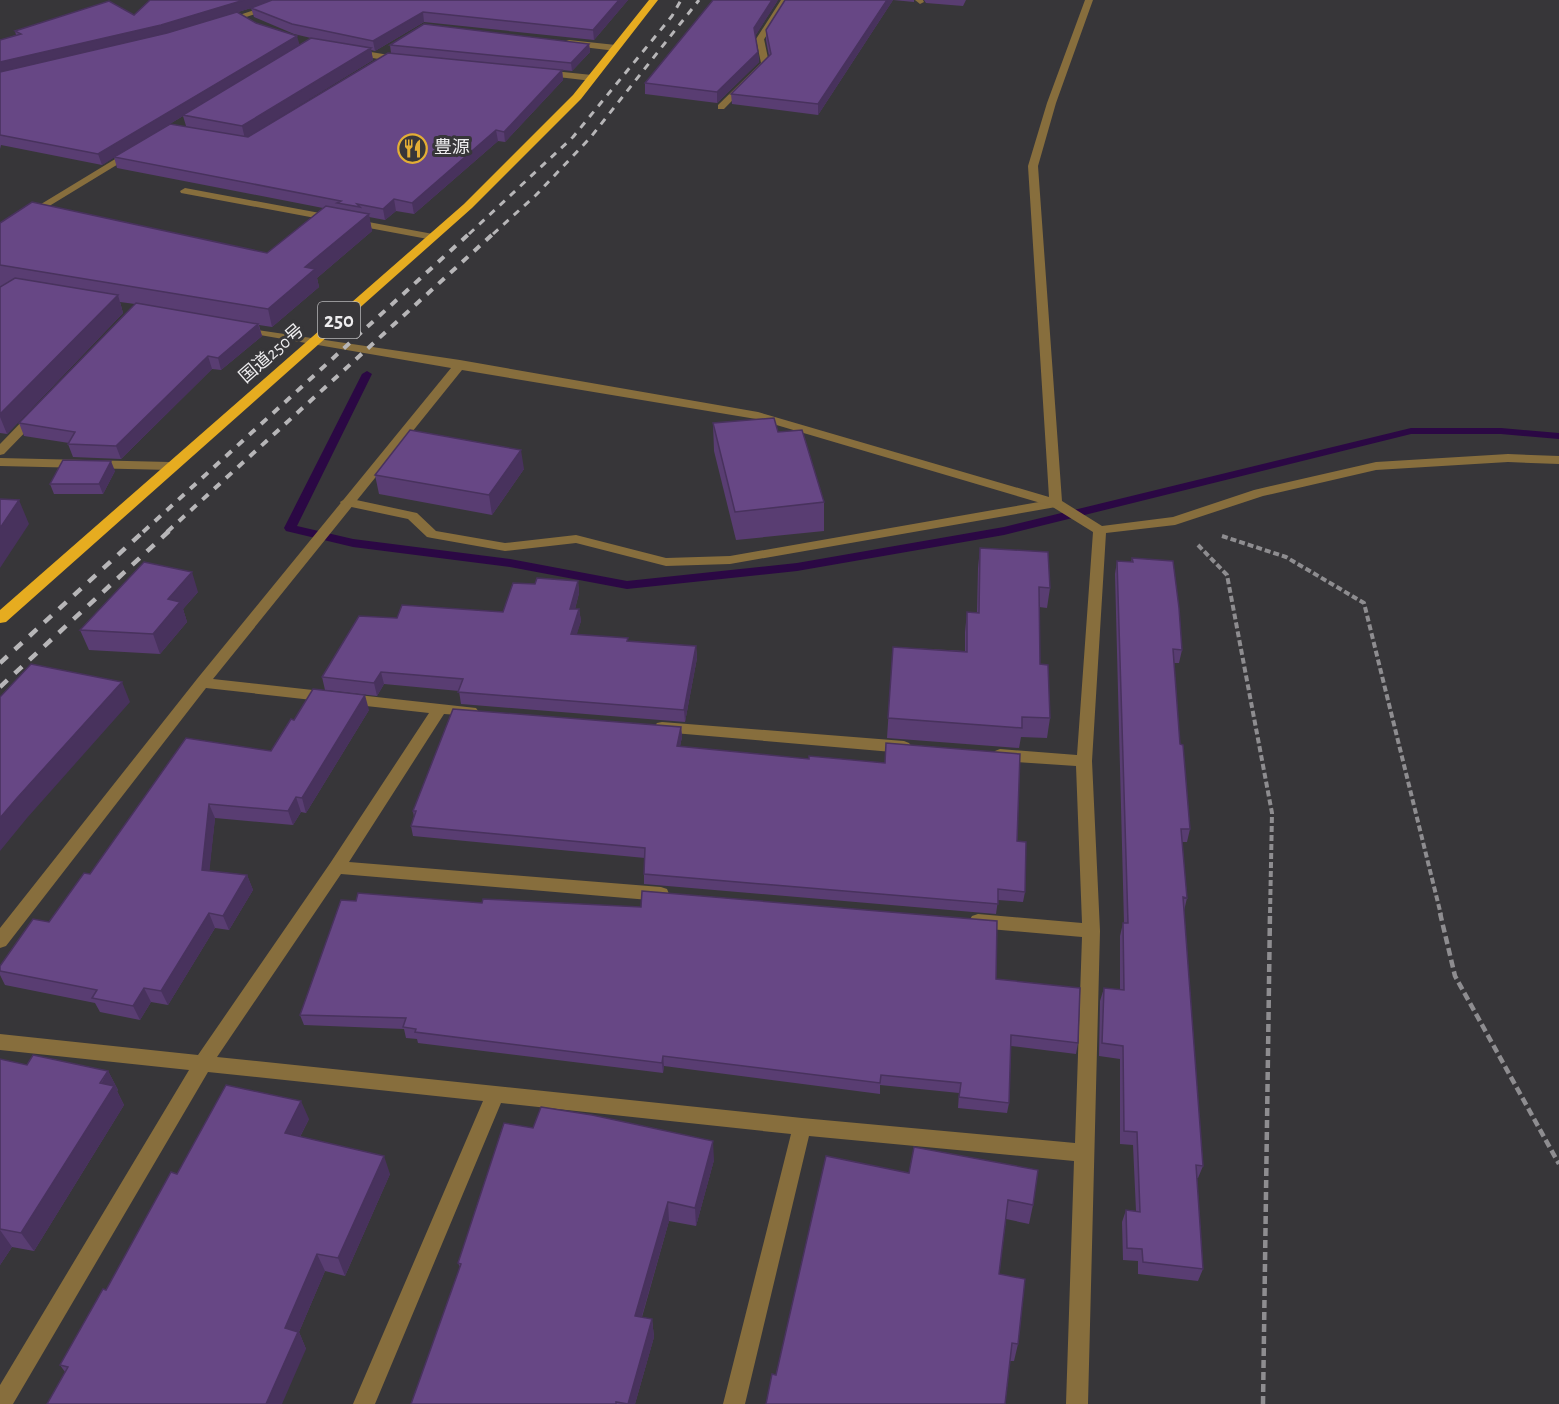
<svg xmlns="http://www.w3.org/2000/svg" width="1559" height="1404" viewBox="0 0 1559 1404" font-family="'Alegreya Sans','Noto Sans JP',sans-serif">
  <rect width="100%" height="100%" fill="#373639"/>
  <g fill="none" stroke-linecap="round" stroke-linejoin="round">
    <!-- stream -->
    <path fill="#2b0844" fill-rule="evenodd" d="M367,371L372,374L297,526L353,539L510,559L627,581L797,563L1004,527L1411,428H1501L1559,433V439L1501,434H1411L1004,535L797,571L627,589L510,567L353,547L286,531L284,528L362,374Z"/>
    <!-- path-far1 -->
    <path stroke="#8e8d90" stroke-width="4" stroke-dasharray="6 3" stroke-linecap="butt" d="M1222,536L1286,557L1364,603L1441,915
      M1198,545L1227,575L1272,813L1270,915"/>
    <!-- path -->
    <path stroke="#8e8d90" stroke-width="4.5" stroke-dasharray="8 4" stroke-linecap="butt" d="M1440,913L1455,976L1559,1164
      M1263,1404L1270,913"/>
    <!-- service -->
    <path fill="#876e3d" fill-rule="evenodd" d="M760,36L764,39L769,63L724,109H718V105L761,63L756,39Z"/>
    <!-- pedestrian -->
    <path fill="#876e3d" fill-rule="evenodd" d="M347,498L417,513L436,531L505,543L576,535L666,558L730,556L1056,499L1063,503L1056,507L730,564L666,566L576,543L505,551L432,538L427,537L408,519L342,505L340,502Z"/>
    <!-- minor -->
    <path fill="#876e3d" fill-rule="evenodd" d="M285,0H298L228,23L221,21Z
      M781,0H789L763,41H757L756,39Z
      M915,0H923L924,2L920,4Z
      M1085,0H1093L1056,103L1038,166L1062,501L1102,526L1173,517L1254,490L1376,462L1508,454L1559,456V464L1508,462L1376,470L1263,496L1175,525L1106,533L1092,761L1100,931L1088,1404H1066L1074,1161L809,1136L745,1404H723L791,1134L501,1103L375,1404H353L483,1101L208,1072L13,1404H0V1385L189,1070L0,1050V1034L198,1055L331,862L429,713L206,688L6,946L0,948V928L197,679L451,368L242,332L238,331V327L460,360L758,412L1049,497L1028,166L1047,103ZM462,370L756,419L1051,506L1093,532L1077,755L1000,749L995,751L992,755L995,759L1000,761L1076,766L1082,923L978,914L972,916L969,921L972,926L978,928L1082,937L1075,1143L802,1118L217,1057L341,874L661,901L667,899L669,894L667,889L661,887L349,862L444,714L476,716L479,712L476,708L213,679Z
      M569,40L616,45L620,48L616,51L566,45V41Z
      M353,49L401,57L405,60L401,63L350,54V50Z
      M544,70L592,75L596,78L592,81L541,75V71Z
      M130,150L138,152L0,236V229Z
      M185,188L433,234L438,237L433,240L181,193L180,191Z
      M35,411L39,412V418L4,454L0,455V444L31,412Z
      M0,458L170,462L176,466L170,470L0,466Z
      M662,722L904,741L909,743L912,747L909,751L904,753L662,732L657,731L654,727L657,723Z"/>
    <!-- trunk -->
    <path fill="#e6ac20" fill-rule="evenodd" d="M649,0H658L581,99L472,208L6,622L0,623V610L464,204L573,95Z"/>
    <!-- rail-far2 -->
    <path stroke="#b7b6b8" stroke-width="3" stroke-dasharray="7 7" stroke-linecap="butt" d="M469,234L573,137L672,16L681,0
      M493,234L536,195L590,138L699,0"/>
    <!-- rail-far1 -->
    <path stroke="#b7b6b8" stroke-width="4" stroke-dasharray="8 8" stroke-linecap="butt" d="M143,532L471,232
      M167,532L495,232"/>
    <!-- rail -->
    <path stroke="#b7b6b8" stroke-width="4.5" stroke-dasharray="10 10" stroke-linecap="butt" d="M0,663L144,531
      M0,687L169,531"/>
  </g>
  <!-- wall -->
  <path fill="#593d72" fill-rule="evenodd" d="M150,0H628L594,40L424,22L375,51L371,50L373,60L247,137L391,53L390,45L589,44L590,52L572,71L396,54L562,70L563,80L505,142L498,141L414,214L396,211L385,220L369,217L372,231L317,278L319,287L272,327L259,325L262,336L221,370L212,369L121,459L73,457L68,444L69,443L24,436L19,423L135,304L120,302L123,313L7,434L0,433V223L267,253L323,208L117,168L114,157L102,165L1,145L0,149V40L16,35L15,31L134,15ZM251,8L254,17L294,34L311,38L299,45L256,23L238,12ZM183,116L186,126L153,134Z
    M778,0L755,36L758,52L759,62L717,103L645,94V83Z
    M785,0H914V2L893,0L818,115L732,104L731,94L769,56L766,40V30Z
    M924,0H966L963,6L926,3Z
    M713,423L778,432L824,502V531L736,540L714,451Z
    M524,469L492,515L379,494L375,475Z
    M115,471L103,494H54L50,484Z
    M980,548L1050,588L1047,608L1039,607L1040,664L1050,718L1047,738L1021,737L1019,748L887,738L893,647L965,651V632L967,612H977L978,568Z
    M1132,558L1182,650L1179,663H1174L1180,744L1190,829L1187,842H1182L1187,898L1184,911L1203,1166L1198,1178H1197L1203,1269L1198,1281L1138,1274V1261L1123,1260L1122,1222L1126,1210L1136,1211L1133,1145L1120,1144V1059L1099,1056L1100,1001L1104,988L1120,990V936L1123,923H1124L1115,574L1117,561L1131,562Z
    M578,581L579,593L575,609H579L581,621L576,635L628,642L696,646L697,658L685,722L461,704L459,691L384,684L377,696L325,690L322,677L397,618L503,612L535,584Z
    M198,592L183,609L187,622L160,654L89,650L80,630Z
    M369,710L306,813L301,812L293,825L215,818L209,871L247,875L253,890L229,930L215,928L168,1005L151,1002L140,1020L100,1012L95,1003L5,985L0,975V966L49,922L90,874L271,751L294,720Z
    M681,727L682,737L680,746L1017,841L1025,892L1023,902L998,900L996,914L644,884V874L645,858L413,836L411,826L414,817L413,811Z
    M996,979L1078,1043L1076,1054L1011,1046L1009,1103L1007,1113L958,1108L959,1093L880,1085V1094L664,1066L663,1073L418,1043L417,1039L406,1038L404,1029L304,1025L300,1015Z
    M0,1059L27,1065L108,1071L118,1090L117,1091L124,1105L34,1251L12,1247L0,1265Z
    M309,1119L300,1137L390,1174L345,1276L325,1271L299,1332L306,1349L65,1372L60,1365L177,1174Z
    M826,1156L1033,1205L1029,1224L1006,1219L999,1274L1018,1344L1014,1361H1010L776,1375Z
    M714,1160L696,1226L669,1221L642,1317L652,1319L654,1337L635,1404H411L460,1267L458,1263Z"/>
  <!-- shaded-wall -->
  <path fill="#48325d" d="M244,0H277L163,35L0,73V62Z
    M619,0H628L594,40L593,30Z
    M772,0H778L754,38V28Z
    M887,0H893L818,115V104Z
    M423,12L424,22L375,51L373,41Z
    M297,36L300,46L183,115V116L102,165L98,154Z
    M589,44L590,52L572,71L571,63Z
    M371,48L373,60L245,139L242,126Z
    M758,52L759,62L717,103V92Z
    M562,70L563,80L505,142L504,132Z
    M496,130L498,141L414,214L412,203Z
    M394,199L396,211L385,220L383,209Z
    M369,214L372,231L317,278L319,287L272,327L268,309L305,267Z
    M118,295L123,313L7,434L0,417V414Z
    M258,324L262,336L221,370L218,358Z
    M208,356L212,369L121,459L116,446Z
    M521,450L524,469L492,515L489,495Z
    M111,461L115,471L103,494L99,484Z
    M19,500L29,524L0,568V528Z
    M192,572L198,592L183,609L187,622L160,654L153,634L168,599Z
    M578,581L579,593L572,621L570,609Z
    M579,609L581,621L573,647L571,634Z
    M696,646L697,658L685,722L684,710Z
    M381,672L384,684L377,696L374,683Z
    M122,682L130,702L27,818L0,851V818L17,798Z
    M365,695L369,710L306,813L302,798Z
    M681,727L682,737L678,756L677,746Z
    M296,797L301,812L293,825L288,811Z
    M209,804L215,818L208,885L202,870Z
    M247,875L253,890L229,930L223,916Z
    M209,913L215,928L168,1005L161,991Z
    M144,988L151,1002L140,1020L133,1006Z
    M663,1056L664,1066L663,1073L662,1063Z
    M108,1071L118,1090L117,1091L124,1105L34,1251L21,1233Z
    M301,1101L309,1119L292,1152L285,1133Z
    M713,1141L714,1160L696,1226L695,1208Z
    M384,1156L390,1174L345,1276L338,1258Z
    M668,1202L669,1221L637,1333L635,1316Z
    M0,1230L12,1247L0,1265Z
    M317,1254L325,1271L299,1332L306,1349L282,1404H266L285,1328Z
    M652,1319L654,1337L635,1404H628Z"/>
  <!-- building -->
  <path fill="#674785" stroke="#48325d" stroke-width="1.5" d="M150,0H244L161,25L0,62V40L21,34L15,31L109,1L134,15Z
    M272,0H619L593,30L423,12L373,41L292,24L251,8Z
    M713,0H772L754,28L758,52L717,92L645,83Z
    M785,0H887L818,104L731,94L771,54L766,30Z
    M237,12L256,23L297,36L98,154L0,135V72L167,33Z
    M424,24L589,44L571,63L390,45Z
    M311,38L371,48L242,126L183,115Z
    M388,53L562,70L504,132L496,130L412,203L394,199L383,209L357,204L360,207L337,203L341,201L114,157L170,124L248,137Z
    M32,202L267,253L326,206L369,214L305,267L315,269L268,309L0,265V223Z
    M15,278L118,295L0,414V287Z
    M136,303L258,324L218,358L208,356L116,446L68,444L75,432L19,423Z
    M774,418L778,432L802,430L824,502L735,512L713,423Z
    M410,430L521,450L489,495L375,475Z
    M63,460L111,461L99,484H50Z
    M0,499L19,500L0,528Z
    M980,548L1048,552L1050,588L1039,587L1040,664L1048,665L1050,718L1022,717V728L888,718L893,647L967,652V612L979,613Z
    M1132,558L1173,561L1179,608L1182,650L1173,649L1180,744L1183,745L1190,829H1181L1187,898L1183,897L1203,1166L1196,1165L1203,1269L1143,1262L1142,1249L1127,1248L1126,1210L1140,1212L1137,1132L1124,1131L1123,1046L1102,1043L1104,988L1124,990L1123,923H1128L1117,561L1133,562Z
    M144,562L192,572L168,599L180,602L153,634L80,630Z
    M537,578L578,581L570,609H579L571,634L628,638L627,641L696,646L684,710L458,692L463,679L381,672L374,683L322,677L359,616L397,618L402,605L503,612L513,583L535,584Z
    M31,664L122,682L17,798L0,818V697Z
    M313,689L365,695L302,798L296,797L288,811L209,804L202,870L247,875L223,916L209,913L161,991L144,988L133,1006L92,998L97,990L0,971V966L33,919L49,922L84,873L90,874L186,738L271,751L291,719L294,720Z
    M453,709L681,727L677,746L809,759V756L885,763L886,743L1020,754L1017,841L1026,842L1025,892L998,889V904L644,874L645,848L411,826L416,811H413Z
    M642,891L997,921L996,979L1080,988L1078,1043L1011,1035L1009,1103L959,1097L961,1083L881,1075L880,1083L663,1056L662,1063L415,1032L416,1029L403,1027L406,1018L300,1015L341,900L356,901L358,893L482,903L483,899L641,907Z
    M33,1055L108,1071L100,1083L114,1086L21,1233L0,1229V1059L27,1065Z
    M226,1085L301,1101L285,1133L384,1156L338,1258L317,1254L285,1328L298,1332L266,1404H47L68,1367L60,1365L103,1289L106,1290L171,1172L177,1174Z
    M541,1107L592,1115L713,1141L695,1208L668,1202L635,1316L652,1319L628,1404L616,1402V1404H411L461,1264L458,1263L504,1123L533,1128Z
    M914,1147L1038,1170L1033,1205L1008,1200L999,1274L1025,1279L1018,1344L1012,1343L1005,1404H766L772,1374L776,1375L826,1156L909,1173Z"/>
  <!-- icons -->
  <defs>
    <symbol id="restaurant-ring" viewBox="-11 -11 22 22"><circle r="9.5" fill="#373639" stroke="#e3ae35" stroke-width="1.5"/><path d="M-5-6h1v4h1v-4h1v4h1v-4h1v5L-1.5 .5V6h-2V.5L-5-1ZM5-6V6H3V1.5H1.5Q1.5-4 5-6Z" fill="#e3ae35"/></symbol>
  </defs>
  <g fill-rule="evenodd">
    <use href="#restaurant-ring" x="396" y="132" width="33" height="33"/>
  </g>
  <g text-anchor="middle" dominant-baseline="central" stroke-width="6" stroke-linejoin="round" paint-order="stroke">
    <!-- far-poi labels -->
    <g font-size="18" fill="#eeedef" stroke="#373639" text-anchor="start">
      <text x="434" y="148">豊源</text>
    </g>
    <!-- far-street labels -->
    <g font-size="18" fill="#eeedef" stroke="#373639">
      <text transform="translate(272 354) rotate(-41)">国道250号</text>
    </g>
    <!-- shield labels -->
    <rect fill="#373639" stroke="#b7b6b8" stroke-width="1.5" x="318" y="302" width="42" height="36" rx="4.5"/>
    <g font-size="21" font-weight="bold" fill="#eeedef">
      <text x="339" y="320">250</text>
    </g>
  </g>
</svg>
